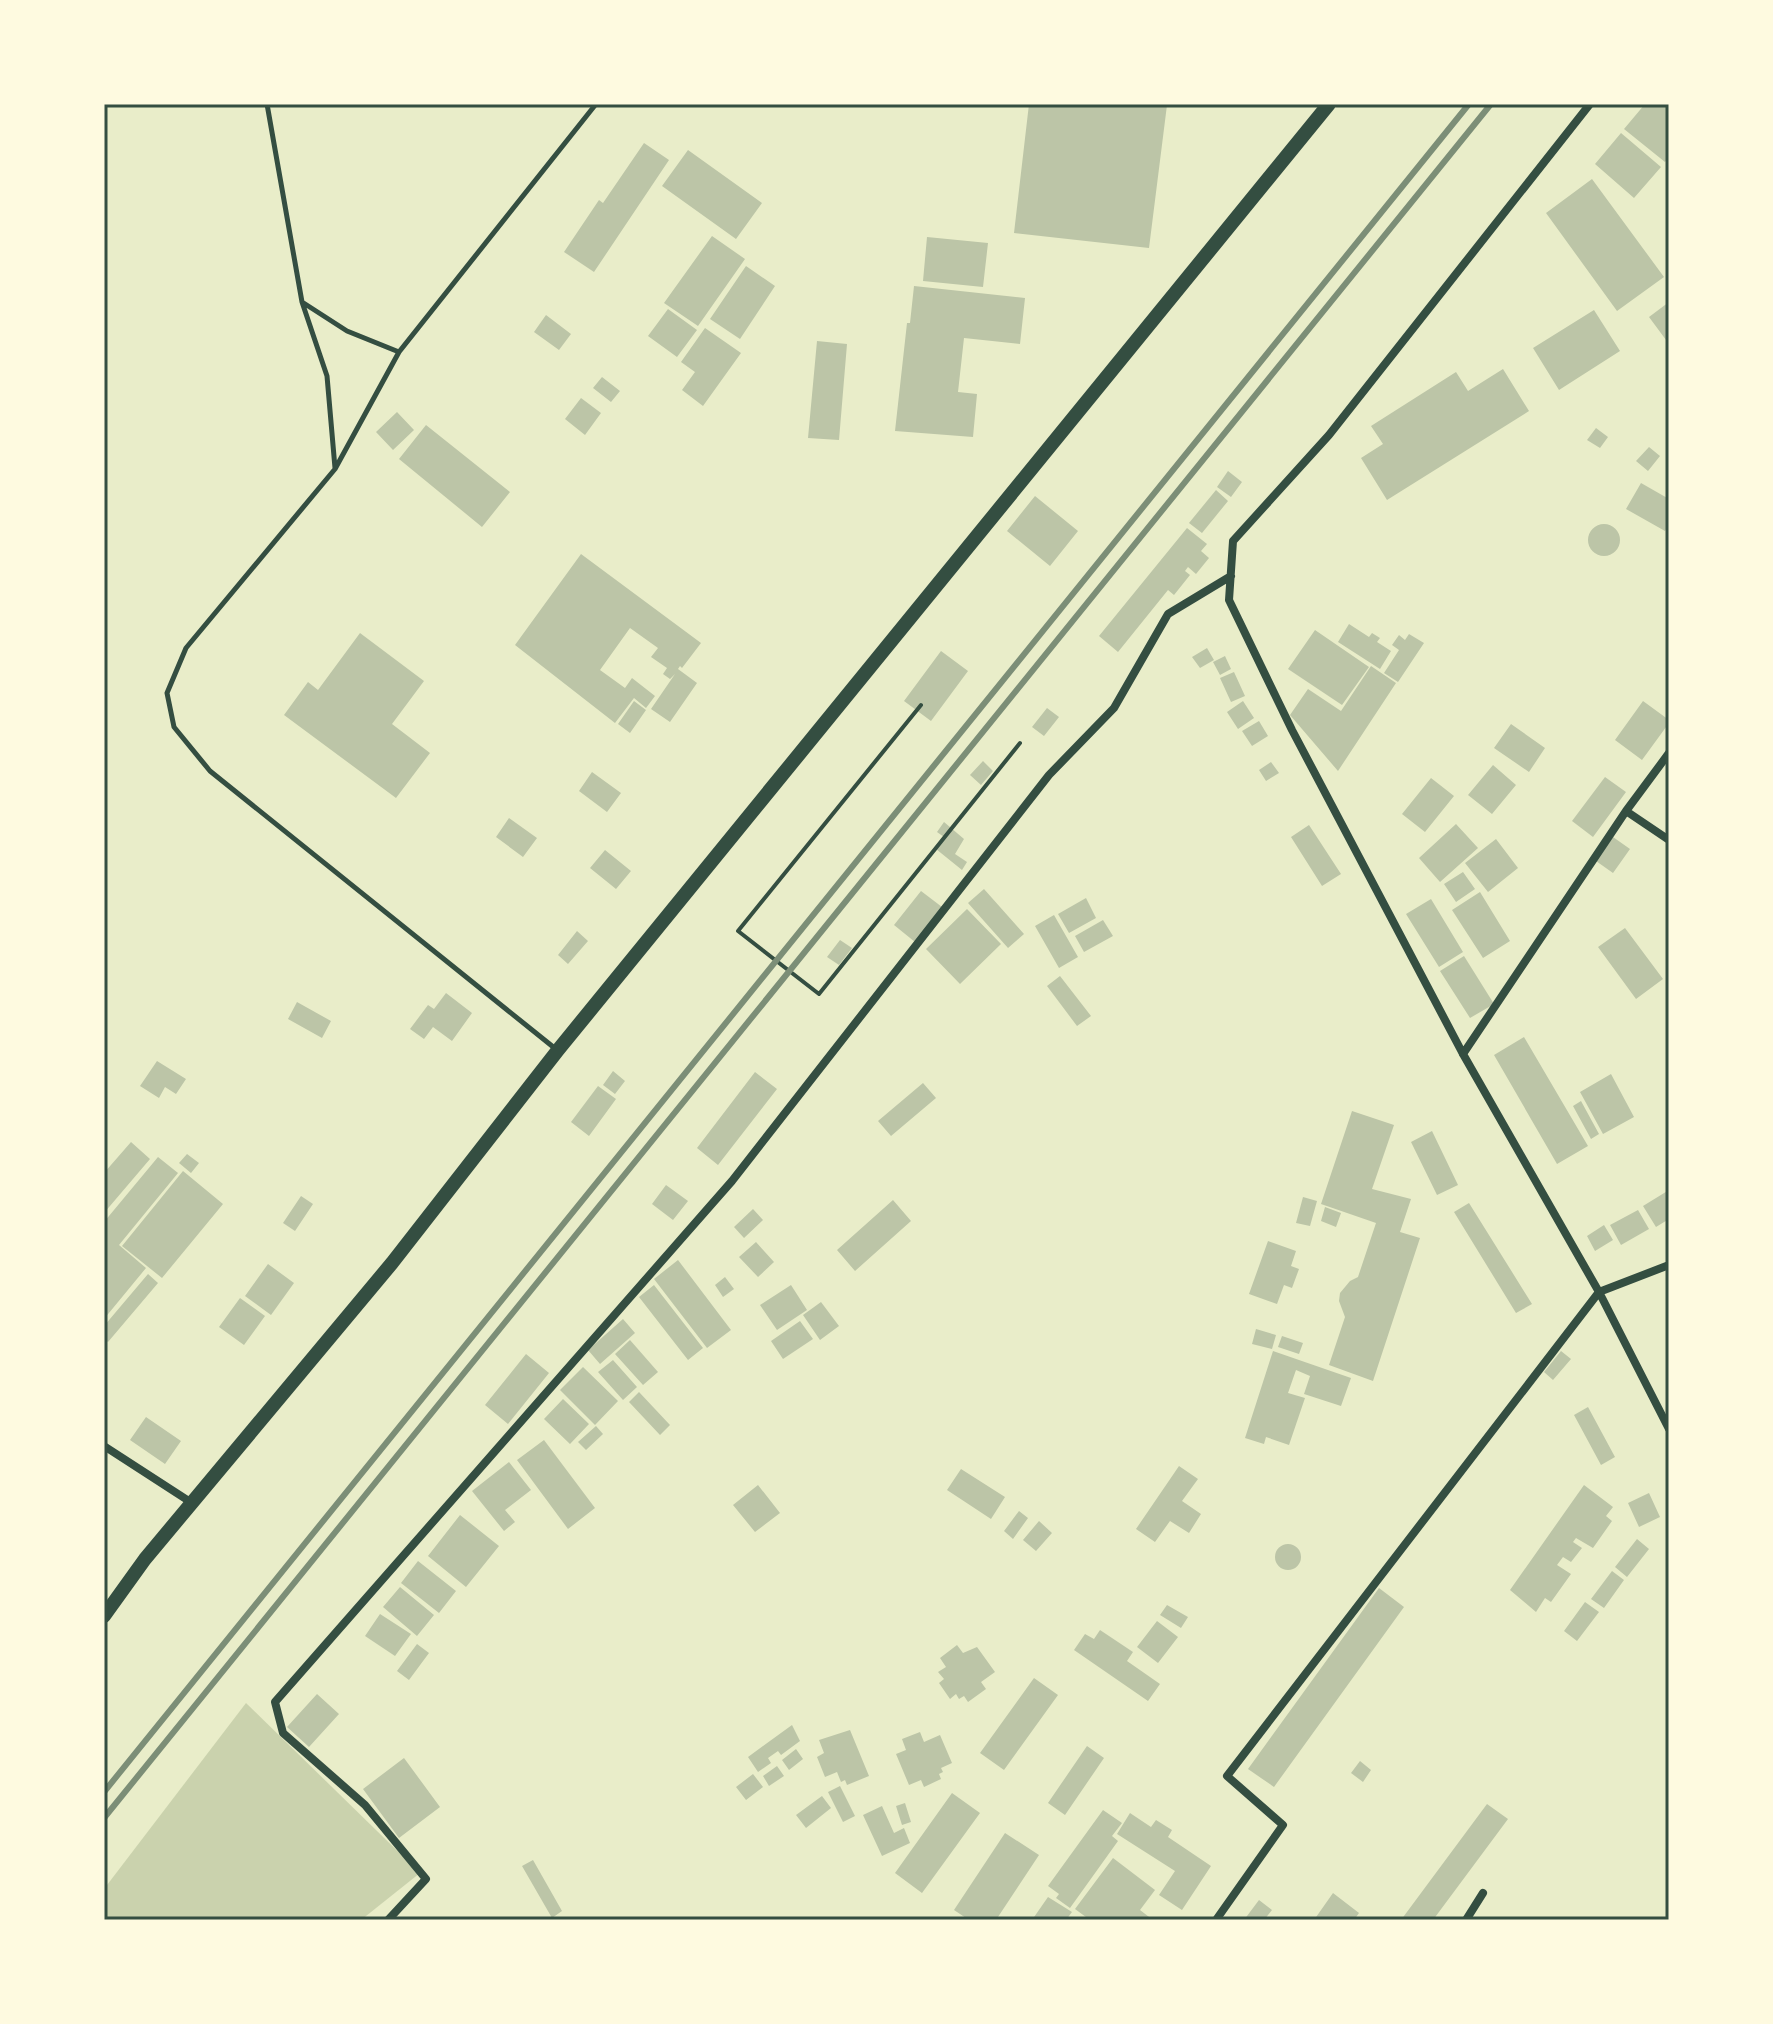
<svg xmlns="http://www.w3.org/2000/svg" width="1773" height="2024" viewBox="0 0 1773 2024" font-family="'Space Grotesk',sans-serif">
  <rect width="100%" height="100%" fill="#e9edc9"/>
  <!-- green -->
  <path fill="#cad2ad" d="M246,1703L420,1873L361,1920H104V1889Z"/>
  <!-- building -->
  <path fill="#bcc5a7" d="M1029,104L1167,105L1149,248L1014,233Z
    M1645,104H1669V157L1665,162L1624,129Z
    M1621,133L1661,167L1634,198L1595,164Z
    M644,143L669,160L594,272L564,252L599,200L603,203Z
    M688,150L762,203L736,239L662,186Z
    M1592,179L1664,277L1617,311L1546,213Z
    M712,236L745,259L698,326L664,303Z
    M927,237L988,243L983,287L923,281Z
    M746,266L775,286L740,339L710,319Z
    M914,286L1025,298L1020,344L964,338L958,392L977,394L973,437L895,431L907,323H910Z
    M1669,302V344L1649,317Z
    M668,309L697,330L677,357L648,336Z
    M1594,310L1620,351L1559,390L1533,348Z
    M546,315L571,334L559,350L534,332Z
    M705,328L741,353L703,406L682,390L695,372L681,362Z
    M817,341L847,344L839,440L808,438Z
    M1503,369L1529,411L1387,500L1361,458L1383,444L1371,426L1456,372L1468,391Z
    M602,377L620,391L611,402L593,388Z
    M581,398L601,413L585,435L565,419Z
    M397,412L414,430L393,450L376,432Z
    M426,425L510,492L482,527L399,459Z
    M1596,428L1608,437L1600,448L1587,440Z
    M1649,447L1660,456L1648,471L1636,461Z
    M1228,471L1242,482L1231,497L1217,487Z
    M1641,483L1669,499V524L1665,531L1626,509Z
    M1216,490L1228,501L1202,533L1189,523Z
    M1035,496L1078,531L1050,566L1007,531Z
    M1588 540a16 16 0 1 1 32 0a16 16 0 1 1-32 0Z
    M1187,528L1207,544L1201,551L1209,558L1196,574L1188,567L1185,571L1190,575L1174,595L1168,590L1118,652L1099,636Z
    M581,554L701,643L682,668L680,666L678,669L697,683L670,722L651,709L675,674L670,679L663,674L667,668L651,657L658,648L630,628L600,670L625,688L632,678L655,696L646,708L634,698L615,723L515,645Z
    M1349,624L1369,637L1372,633L1380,638L1377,642L1391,651L1380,669L1338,642Z
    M1315,630L1369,667L1342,705L1288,669Z
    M360,633L424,681L392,724L430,753L396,798L284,715L308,682L318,690Z
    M1409,634L1424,643L1398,682L1384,673L1399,650L1392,645L1399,635L1405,640Z
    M1207,648L1214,660L1200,668L1192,657Z
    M941,651L968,671L931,721L904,701Z
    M1225,656L1231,669L1220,675L1213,662Z
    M1371,666L1396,683L1338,771L1290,715L1308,689L1341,711Z
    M1234,672L1245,696L1231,702L1220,678Z
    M634,701L646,710L630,733L618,724Z
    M1243,701L1254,718L1238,729L1227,712Z
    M1643,701L1669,720V723L1642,760L1615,740Z
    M1047,708L1059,717L1044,736L1032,727Z
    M1259,721L1268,736L1252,746L1242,731Z
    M1511,724L1545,748L1529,772L1494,748Z
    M983,761L993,771L981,785L970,775Z
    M1271,762L1279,773L1266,781L1259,770Z
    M1493,765L1516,785L1492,814L1468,795Z
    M592,772L621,793L607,812L579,791Z
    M1605,777L1626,792L1593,837L1572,821Z
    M1431,778L1454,796L1425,832L1402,814Z
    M509,818L537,838L523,857L496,837Z
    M944,822L964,839L955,854L967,862L962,870L936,849L944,837L937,832Z
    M1456,824L1478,848L1440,882L1419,858Z
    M1309,825L1341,874L1322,886L1291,837Z
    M1613,837L1630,849L1613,873L1596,861Z
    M1496,839L1518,868L1488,892L1465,863Z
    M605,850L631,871L616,889L590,868Z
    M1463,872L1475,889L1456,902L1444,884Z
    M984,889L1024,934L1008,948L968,903Z
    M921,891L942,907L915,942L894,925Z
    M1480,892L1510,941L1483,958L1452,910Z
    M1086,898L1096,918L1069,933L1058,914Z
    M1431,899L1463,952L1439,967L1406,914Z
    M967,909L1001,944L960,984L926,949Z
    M1054,915L1078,957L1059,968L1035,926Z
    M1103,920L1113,936L1084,952L1075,936Z
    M1625,928L1663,979L1636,999L1598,947Z
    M577,931L588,941L568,964L558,955Z
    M840,940L852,948L839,965L827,957Z
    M1464,956L1494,1004L1470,1018L1440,971Z
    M1060,976L1091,1016L1077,1026L1047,986Z
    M446,993L472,1013L452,1041L433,1027L424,1039L410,1029L428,1005L434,1009Z
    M297,1002L331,1021L322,1038L288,1019Z
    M1524,1037L1588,1146L1557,1164L1494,1055Z
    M157,1061L186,1079L176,1094L165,1087L159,1098L140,1086Z
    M613,1071L625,1081L615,1094L603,1085Z
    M755,1072L777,1089L718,1165L697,1148Z
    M1611,1074L1634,1117L1603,1134L1580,1092Z
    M923,1083L936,1098L891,1136L878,1121Z
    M598,1086L616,1099L589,1136L571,1122Z
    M1581,1101L1599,1134L1591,1139L1573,1106Z
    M1352,1111L1394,1125L1372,1189L1411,1199L1400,1232L1420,1238L1373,1381L1329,1365L1345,1317L1339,1301L1340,1293L1350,1281L1358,1277L1376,1223L1321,1204Z
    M1432,1131L1458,1185L1437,1195L1411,1142Z
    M131,1142L150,1159L104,1213V1173Z
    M187,1154L199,1163L191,1173L179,1163Z
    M158,1157L178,1173L119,1245L146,1268L104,1319V1235L107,1232L104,1222Z
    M183,1171L223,1204L162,1278L122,1246Z
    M666,1185L688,1201L673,1220L652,1204Z
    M1669,1190V1219L1656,1227L1643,1206Z
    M301,1196L313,1204L295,1231L283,1223Z
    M1303,1197L1317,1201L1310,1226L1296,1223Z
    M893,1200L911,1221L855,1271L837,1250Z
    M1469,1203L1532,1304L1516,1313L1454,1212Z
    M1325,1207L1341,1213L1336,1227L1321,1221Z
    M753,1209L763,1220L744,1238L734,1227Z
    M1638,1210L1649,1229L1621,1245L1610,1225Z
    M1604,1225L1613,1240L1595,1251L1587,1236Z
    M1268,1241L1296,1251L1291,1266L1299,1269L1292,1288L1284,1285L1277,1304L1249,1294Z
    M756,1242L774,1262L758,1277L739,1257Z
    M678,1260L731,1330L707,1348L654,1279Z
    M268,1264L294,1283L271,1315L245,1296Z
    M148,1274L158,1283L108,1342L104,1339V1326Z
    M725,1277L734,1289L723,1297L715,1285Z
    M654,1285L703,1348L688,1360L639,1297Z
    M791,1285L807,1310L777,1330L760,1305Z
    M240,1298L265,1316L244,1345L219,1327Z
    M821,1302L839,1326L820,1340L803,1315Z
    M623,1319L635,1333L600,1364L588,1350Z
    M800,1321L813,1339L783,1359L771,1341Z
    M1256,1329L1276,1335L1272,1349L1252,1344Z
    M1282,1336L1303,1343L1299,1354L1278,1347Z
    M630,1340L658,1372L643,1385L615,1354Z
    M1273,1351L1351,1378L1341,1406L1304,1394L1310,1376L1296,1370L1288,1393L1305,1398L1289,1445L1266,1437L1264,1444L1245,1438Z
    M1561,1351L1571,1359L1553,1380L1544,1372Z
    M526,1354L549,1373L508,1424L485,1405Z
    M613,1360L637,1387L623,1400L598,1372Z
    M583,1367L618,1401L595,1425L560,1390Z
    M639,1392L670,1425L660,1435L629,1402Z
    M563,1399L589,1424L570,1444L544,1419Z
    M1588,1407L1615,1457L1601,1465L1574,1415Z
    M146,1417L181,1441L165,1464L130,1440Z
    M596,1426L603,1434L586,1450L578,1442Z
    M544,1440L595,1508L568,1529L517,1460Z
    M509,1462L531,1490L505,1510L515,1522L504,1531L472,1491Z
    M1179,1466L1198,1479L1182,1501L1201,1514L1189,1533L1170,1521L1155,1542L1136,1529Z
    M961,1469L1005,1497L991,1519L947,1490Z
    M758,1485L780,1513L755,1532L733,1505Z
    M1584,1485L1613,1507L1606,1516L1612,1521L1593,1548L1576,1538L1573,1542L1582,1548L1571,1562L1563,1557L1557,1565L1571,1574L1551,1602L1545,1598L1536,1612L1510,1590Z
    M1649,1493L1660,1517L1639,1527L1628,1503Z
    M1019,1511L1028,1518L1013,1539L1004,1531Z
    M460,1515L499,1546L466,1587L428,1556Z
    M1039,1521L1052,1533L1036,1551L1023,1540Z
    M1637,1539L1649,1549L1627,1577L1615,1567Z
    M1275 1557a13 13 0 1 1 26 0a13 13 0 1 1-26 0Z
    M418,1561L456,1591L439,1613L401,1583Z
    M1612,1571L1624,1580L1604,1608L1591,1599Z
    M400,1587L434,1615L417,1636L383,1607Z
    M1379,1588L1404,1607L1274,1787L1248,1769Z
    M1585,1602L1599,1612L1577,1641L1564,1631Z
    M1167,1605L1188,1617L1181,1628L1160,1615Z
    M380,1614L411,1634L395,1656L365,1636Z
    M1157,1621L1178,1637L1158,1663L1137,1647Z
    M1100,1630L1133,1652L1127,1661L1160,1684L1148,1701L1074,1650L1085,1634L1094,1639Z
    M417,1644L429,1653L409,1680L397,1671Z
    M957,1645L963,1653L977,1647L995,1672L981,1682L986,1689L968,1702L964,1696L959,1699L956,1694L950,1699L939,1683L944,1679L938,1672L946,1667L940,1658Z
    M1034,1678L1058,1695L1004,1770L980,1753Z
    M317,1694L339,1714L309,1747L287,1727Z
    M792,1725L800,1741L781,1755L778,1751L768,1758L771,1763L758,1772L748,1757Z
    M850,1730L869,1776L847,1785L845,1780L841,1782L837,1772L825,1777L817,1757L824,1753L819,1740Z
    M920,1732L924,1742L940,1735L952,1763L941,1768L943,1772L939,1774L941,1779L924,1787L921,1780L909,1785L896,1754L906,1750L902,1739Z
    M1087,1746L1104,1758L1065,1815L1048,1803Z
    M796,1749L803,1759L789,1770L782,1760Z
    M404,1758L440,1807L399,1838L363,1789Z
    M1360,1761L1371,1770L1363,1782L1351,1773Z
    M777,1766L784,1776L769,1786L763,1776Z
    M753,1774L763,1787L746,1800L736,1787Z
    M840,1786L855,1816L843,1822L828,1792Z
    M952,1793L980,1813L922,1893L895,1873Z
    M822,1796L831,1808L806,1828L796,1815Z
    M905,1803L911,1822L902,1825L896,1806Z
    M1487,1804L1508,1819L1433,1920H1401Z
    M882,1806L894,1833L904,1828L910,1843L882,1856L863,1815Z
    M1103,1810L1122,1823L1112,1836L1118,1841L1070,1908L1056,1898L1059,1894L1048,1886Z
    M1130,1813L1151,1827L1156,1820L1172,1830L1168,1837L1211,1866L1182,1910L1159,1895L1175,1871L1117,1834Z
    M1005,1833L1039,1855L996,1920H969L954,1910Z
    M1113,1858L1155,1890L1140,1910L1153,1920H1090L1075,1909Z
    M533,1860L562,1911L552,1918L522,1866Z
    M1333,1893L1359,1913L1354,1920H1314Z
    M1048,1897L1072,1912L1066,1920H1032Z
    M1259,1900L1272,1910L1264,1920H1244Z"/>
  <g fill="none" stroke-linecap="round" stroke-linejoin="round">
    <!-- path -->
    <path stroke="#344e41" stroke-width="4" d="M921,705L738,931L819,994L1020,743"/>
    <!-- service -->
    <path stroke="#344e41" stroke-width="5" d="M267,104L302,302L347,331L399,352
      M302,302L327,376L335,468
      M557,1050L210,771L174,727L167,693L186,648L335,469L399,352L596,104"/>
    <!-- minor -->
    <path stroke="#344e41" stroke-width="8" d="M1590,104L1329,435L1233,541L1229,600L1292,730L1463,1054L1599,1292L1669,1429
      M1626,811L1669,840
      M1463,1054L1626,811L1669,753
      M104,1446L192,1503
      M388,1920L426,1879L365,1805L283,1733L275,1702L732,1181L1049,775L1114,708L1168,614L1231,576
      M1216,1920L1283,1825L1227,1776L1599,1292L1669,1265
      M1466,1920L1483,1893"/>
    <!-- secondary -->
    <path stroke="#344e41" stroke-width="14" d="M104,1616L145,1559L392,1263L558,1050L1329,104"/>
    <!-- rail -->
    <path stroke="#7c8e77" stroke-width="6" d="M104,1792L1469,104
      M104,1818L1491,104"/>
  </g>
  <!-- border -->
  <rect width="1773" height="2024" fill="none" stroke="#fefae0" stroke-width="212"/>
  <rect x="106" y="106" width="1561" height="1812" fill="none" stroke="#344e41" stroke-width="3"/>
</svg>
